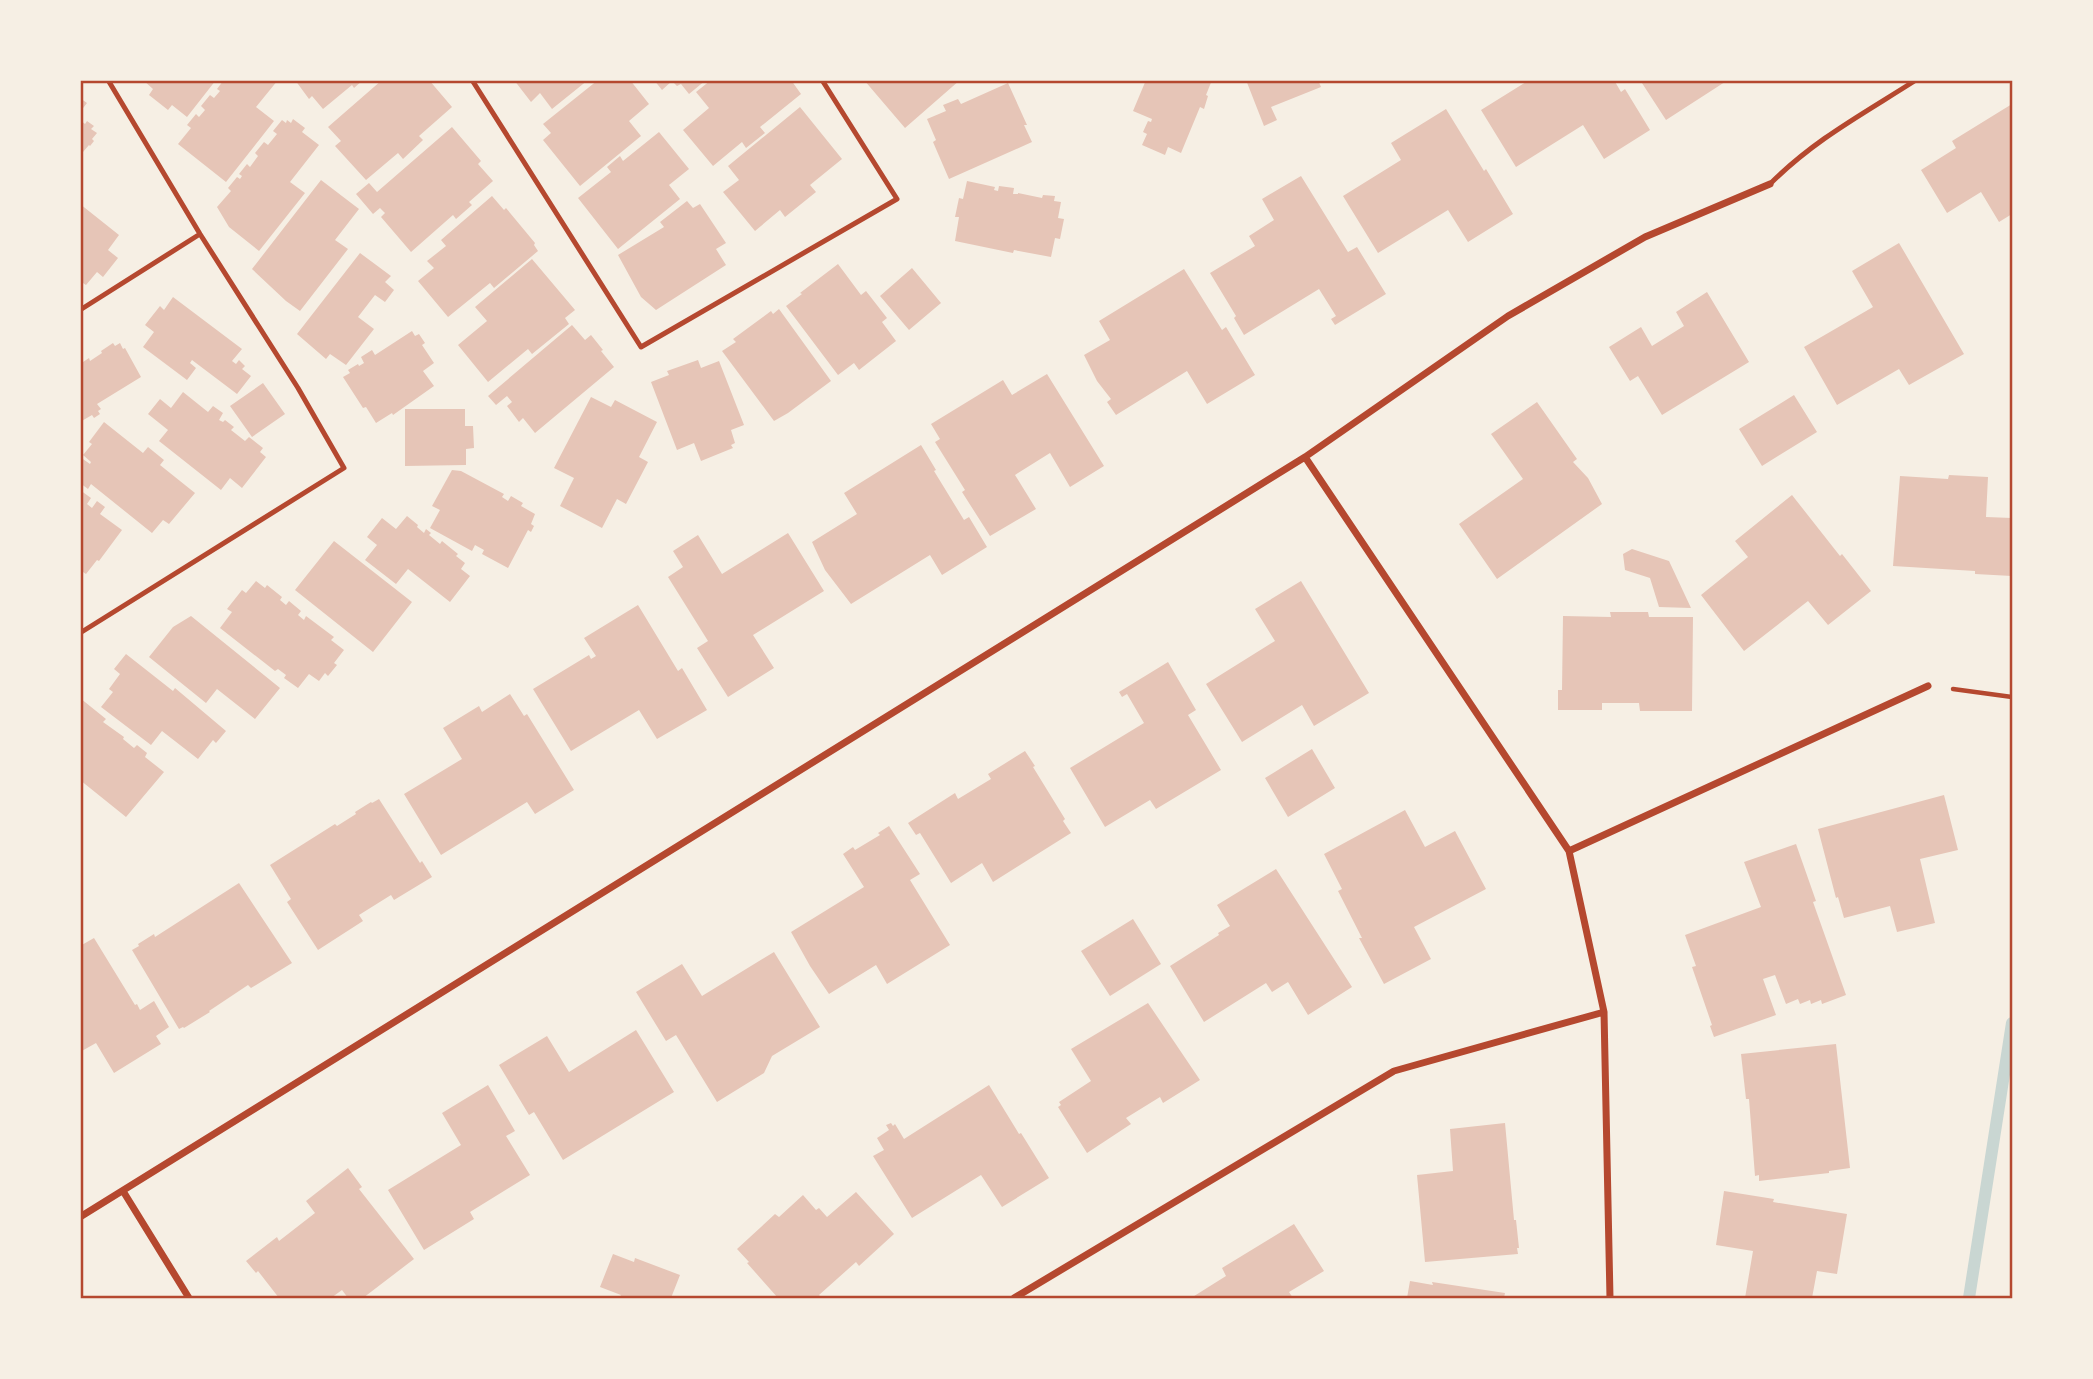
<svg xmlns="http://www.w3.org/2000/svg" width="2093" height="1379" viewBox="0 0 2093 1379" font-family="'Titillium Web',sans-serif">
  <rect width="100%" height="100%" fill="#f6efe4"/>
  <g fill="none" stroke-linecap="round" stroke-linejoin="round">
    <!-- stream -->
    <path stroke="#c9d6d2" stroke-width="12" d="M1969,1298L2012,1023"/>
  </g>
  <!-- building -->
  <path fill="#e6c5b7" d="M143,80H216L187,117L172,105L168,110L149,95L153,89Z
    M228,80H278L256,107L274,121L226,182L178,144L191,128L187,125L196,114L199,117L205,110L201,106L210,95L214,98L220,91L217,89L223,81L226,83Z
    M295,80H363L354,88L352,85L323,109L312,96L309,99Z
    M382,80H429L452,107L419,136L423,140L403,159L398,153L366,180L335,146L341,141L328,127Z
    M514,80H588L552,109L540,93L531,102Z
    M598,80H630L649,104L629,121L641,136L580,186L543,140L551,133L543,124Z
    M654,80H706L689,94L681,84L677,86L672,81L662,90Z
    M711,80H791L801,94L760,127L765,133L746,148L742,142L713,166L683,130L709,108L696,92Z
    M864,80H960L905,128Z
    M1146,80H1212L1206,95L1208,96L1204,109L1200,107L1181,153L1168,147L1165,155L1142,145L1147,134L1143,132L1148,121L1151,122L1152,119L1133,111Z
    M1246,80H1318L1321,87L1271,107L1277,120L1264,126Z
    M1529,80H1614L1621,92L1625,89L1650,130L1604,159L1583,125L1516,167L1481,110Z
    M1640,80H1728L1666,120Z
    M1008,83L1027,125H1024L1032,142L949,179L933,142L936,140L927,119L946,111L943,105L958,99L961,104Z
    M80,98L87,103L80,112Z
    M2012,104V214L1999,222L1981,192L1947,213L1921,170L1956,148L1952,141Z
    M800,107L842,159L810,185L816,192L785,217L780,210L755,231L723,192L739,180L728,166Z
    M1446,109L1484,171L1486,169L1513,214L1468,242L1448,210L1378,253L1343,196L1401,160L1391,143Z
    M293,119L305,128L302,132L319,145L290,182L305,193L259,251L229,227L217,207L231,191L228,188L237,177L240,179L242,176L239,174L247,164L250,167L258,156L255,153L264,142L268,145L277,134L273,131L282,120L286,123L287,120L291,123Z
    M80,120L85,124L87,121L94,126L91,129L97,133L92,139L94,141L90,146L89,145L83,152L80,150Z
    M452,127L481,161L478,164L493,181L469,202L472,205L456,219L453,215L411,252L381,217L385,213L380,208L373,214L356,194L369,183L377,192Z
    M659,132L689,169L669,185L680,199L618,249L578,198L611,172L607,167L620,156L623,161Z
    M1301,176L1348,252L1357,247L1386,294L1335,325L1331,319L1336,316L1319,289L1244,335L1234,318L1236,316L1210,273L1255,246L1249,236L1274,220L1262,199Z
    M321,180L359,209L335,240L348,249L300,311L286,301L252,269Z
    M967,181L995,187L994,190L998,191L999,186L1014,188L1013,194H1018V193L1042,198L1043,195L1055,196L1054,201L1061,202L1058,218L1064,219L1060,239L1055,238L1051,257L1014,250L1013,253L955,241L959,217H955L959,198L963,199Z
    M492,196L504,210L506,208L535,243L534,245L538,251L494,288L490,283L448,317L418,281L434,268L427,261L446,246L441,240Z
    M687,201L693,208L700,204L726,243L716,249L726,265L656,310L641,297L618,255L664,227L660,222Z
    M80,204L119,235L108,250L118,258L103,277L97,272L86,285L80,281Z
    M1899,243L1964,354L1909,385L1899,369L1837,405L1804,347L1873,307L1852,271Z
    M360,253L391,276L385,282L394,290L385,302L375,295L358,317L374,329L346,365L330,354L326,359L297,334Z
    M532,259L575,310L565,318L569,324L532,354L528,349L488,382L458,345L487,321L475,307Z
    M838,264L861,295L866,291L887,318L882,322L896,341L859,370L854,363L838,375L786,306L802,294L800,293Z
    M912,268L941,303L909,330L880,296Z
    M1184,269L1222,330L1226,327L1255,375L1207,404L1187,371L1116,415L1107,402L1111,399L1097,381L1084,355L1110,340L1099,321Z
    M1707,292L1749,362L1662,415L1638,376L1630,381L1609,347L1641,327L1652,346L1684,326L1676,312Z
    M173,297L242,349L232,361L236,364L239,360L245,366L242,369L251,376L237,394L192,360L190,363L196,368L187,380L143,347L154,332L145,325L160,306L164,310Z
    M779,309L831,381L788,413L774,421L722,351L736,342L733,339L771,311L773,314Z
    M572,325L585,340L591,335L603,350L601,351L614,367L535,433L523,418L519,422L507,406L512,402L507,396L496,405L488,396Z
    M412,331L415,336L419,334L425,343L422,345L434,363L423,371L434,386L393,415L392,413L376,423L366,407L363,408L343,377L350,373L348,370L358,364L359,366L364,363L361,357L372,350L375,355Z
    M113,343L115,346L120,343L123,349L125,348L141,377L97,404L101,409L98,411L100,414L94,418L92,415L80,422V364L89,358L90,361L102,353L101,351Z
    M698,360L701,368L719,361L744,425L731,430L735,443L731,445L733,448L701,461L694,443L677,450L651,382L669,375L667,371Z
    M1047,374L1104,466L1070,487L1050,453L1015,475L1036,509L990,536L962,492L965,490L935,442L940,439L931,424L1003,380L1012,395Z
    M263,383L285,414L252,437L230,406Z
    M183,392L208,412L213,406L223,413L219,420L223,422L225,420L234,427L231,430L245,441L249,437L263,448L260,452L266,457L242,488L230,478L221,490L159,441L168,430L148,414L160,399L171,408Z
    M1794,395L1817,432L1762,466L1739,429Z
    M591,397L611,407L615,400L657,422L639,457L648,462L626,504L617,499L602,528L560,506L574,478L554,468Z
    M1537,402L1577,459L1573,462L1588,478L1602,504L1497,579L1459,524L1523,479L1491,434Z
    M405,409H465V426H473L474,448L466,449V465L405,466Z
    M104,422L143,453L148,447L164,460L160,465L195,493L169,524L163,520L152,533L91,484L88,489L80,483V457L90,464L91,462L83,455L92,444L89,442Z
    M921,445L936,470L934,471L964,520L969,517L987,547L942,575L930,555L851,604L825,570L812,542L857,514L844,493Z
    M452,470L461,471L504,494L502,497L508,501L511,496L523,503L521,506L535,514L531,524L534,526L531,532L528,530L508,568L482,554L484,550L475,545L472,551L430,528L440,510L432,506Z
    M1949,475L1988,477L1986,517L2012,518V576L1975,574V571L1893,566L1900,476L1948,479Z
    M80,490L91,498L87,504L92,508L97,501L105,507L100,514L122,530L99,561L97,560L86,574L80,570Z
    M1792,495L1840,556L1842,554L1871,591L1828,625L1808,601L1744,651L1701,595L1748,557L1735,541Z
    M407,516L418,525L417,527L424,533L426,529L431,533L429,535L440,544L442,541L458,554L456,556L465,563L461,569L470,576L450,602L408,569L396,584L365,560L377,545L367,537L382,518L396,529Z
    M788,533L824,591L753,635L774,668L728,697L697,648L708,641L668,577L683,567L673,551L698,535L722,574Z
    M334,541L412,602L373,652L295,590Z
    M1632,549L1669,561L1691,608L1659,607L1650,578L1625,570L1623,554Z
    M256,581L265,588L267,585L282,597L280,600L286,605L289,601L301,611L298,615L304,620L306,616L334,637L331,640L344,650L334,663L337,665L328,676L325,673L319,681L309,674L298,688L284,678L286,675L278,669L275,671L220,628L232,612L227,609L242,590L246,593Z
    M1301,581L1369,693L1314,726L1302,705L1242,742L1206,684L1275,641L1255,609Z
    M638,605L678,671L682,668L707,710L657,739L639,710L571,751L533,689L589,655L591,659L596,656L584,638Z
    M1610,612H1648L1649,617H1693L1692,711H1640L1639,703H1602V710H1558V690H1562L1563,616L1611,617Z
    M191,616L280,688L255,719L217,689L206,703L149,657L173,627Z
    M126,654L173,691L175,688L226,731L216,743L213,740L198,759L162,731L151,745L101,707L113,692L109,689L120,674L114,669Z
    M1168,662L1196,710L1188,715L1221,770L1156,809L1150,800L1105,827L1070,768L1144,723L1127,694L1122,697L1119,692Z
    M510,694L524,716L527,714L574,790L535,814L527,802L441,855L404,794L462,759L443,728L479,706L482,712Z
    M80,698L106,719L103,722L124,737L123,739L134,748L137,745L147,753L145,757L164,772L126,817L80,780Z
    M1312,749L1335,788L1288,817L1265,778Z
    M1025,751L1035,766L1033,767L1065,819L1063,821L1071,833L993,882L982,863L951,883L920,833L916,835L908,823L955,793L958,799L991,779L988,774Z
    M1944,795L1958,850L1920,859L1935,923L1897,932L1890,906L1844,918L1838,897L1836,898L1818,829Z
    M379,799L420,863L422,861L432,877L394,900L391,895L359,915L363,921L318,950L287,902L291,899L270,865L335,824L337,826L356,814L355,812L371,802L372,803Z
    M1405,810L1425,847L1455,831L1486,889L1414,927L1431,959L1384,984L1359,938H1362L1338,891L1342,889L1324,854Z
    M889,826L920,874L910,880L950,945L887,984L876,965L829,994L810,966L791,932L864,887L843,854L853,847L855,850L880,835L878,833Z
    M1796,844L1816,901L1813,902L1846,995L1822,1004L1821,1000L1811,1004L1810,1000L1800,1004L1798,999L1786,1004L1775,975L1763,979L1776,1015L1714,1037L1710,1026L1712,1025L1692,967L1696,966L1685,935L1761,907L1744,862Z
    M1276,869L1352,987L1308,1015L1288,982L1272,992L1266,983L1204,1022L1170,966L1219,935L1218,933L1230,926L1217,905Z
    M239,883L292,963L251,988L248,985L209,1011L210,1012L184,1028L183,1027L179,1029L132,950L139,946L138,944L154,934L155,937Z
    M1133,919L1161,964L1110,996L1081,951Z
    M94,938L135,1005L137,1004L140,1010L154,1001L169,1027L156,1036L161,1044L114,1073L96,1043L80,1052V946Z
    M774,952L820,1027L772,1056L764,1073L717,1102L676,1035L666,1041L636,992L682,964L702,996Z
    M1148,1003L1200,1080L1163,1103L1160,1097L1126,1118L1131,1124L1087,1153L1058,1107L1061,1105L1059,1102L1091,1081L1071,1049Z
    M636,1030L674,1092L563,1160L534,1112L529,1115L499,1065L547,1036L569,1072Z
    M1836,1044L1850,1168L1829,1171V1173L1759,1181V1175L1755,1176L1749,1099H1746L1741,1054Z
    M488,1085L515,1131L506,1136L530,1175L470,1212L474,1219L424,1250L388,1190L461,1145L442,1113Z
    M989,1085L1019,1134L1021,1133L1049,1178L1002,1207L981,1175L912,1218L873,1156L884,1150L877,1138L889,1130L886,1125L891,1123L893,1126L895,1124L904,1139Z
    M1505,1123L1514,1220H1516L1519,1248H1517L1518,1254L1425,1262L1417,1175L1453,1171L1450,1129Z
    M348,1168L362,1187L359,1189L414,1259L363,1298H348L342,1290L331,1298H279L258,1271L256,1273L246,1261L277,1237L279,1241L315,1213L306,1201Z
    M1724,1191L1774,1199L1773,1202L1847,1214L1837,1274L1817,1271L1812,1298H1745L1753,1251L1716,1245Z
    M856,1192L894,1234L859,1266L856,1262L819,1295L822,1298H778L747,1263L749,1262L737,1249L775,1214L779,1217L803,1195L816,1210L819,1208L827,1217Z
    M1294,1224L1324,1271L1289,1292L1293,1298H1191L1226,1276L1222,1268Z
    M613,1254L634,1262L635,1258L680,1275L671,1298H619L621,1295L600,1287Z
    M1410,1281L1433,1285L1432,1282L1505,1293L1504,1298H1407Z"/>
  <g fill="none" stroke-linecap="round" stroke-linejoin="round">
    <!-- path -->
    <path stroke="#b5482f" stroke-width="4.5" d="M1953,689L2012,697"/>
    <!-- service -->
    <path stroke="#b5482f" stroke-width="5" d="M472,80L641,347L897,199L822,80
      M1770,184C1815,139 1863,114 1916,80
      M80,310L200,234
      M80,633L344,468L298,388L200,234L108,80"/>
    <!-- minor -->
    <path stroke="#b5482f" stroke-width="7" d="M1305,457L1569,851L1604,1012L1610,1298
      M1569,851L1928,686
      M123,1191L189,1298
      M80,1217L1305,457L1508,316L1645,237L1770,184
      M1014,1298L1394,1071L1604,1012"/>
  </g>
  <!-- border -->
  <rect width="2093" height="1379" fill="none" stroke="#f6efe4" stroke-width="164"/>
  <rect x="82" y="82" width="1929" height="1215" fill="none" stroke="#b5482f" stroke-width="2.5"/>
</svg>
